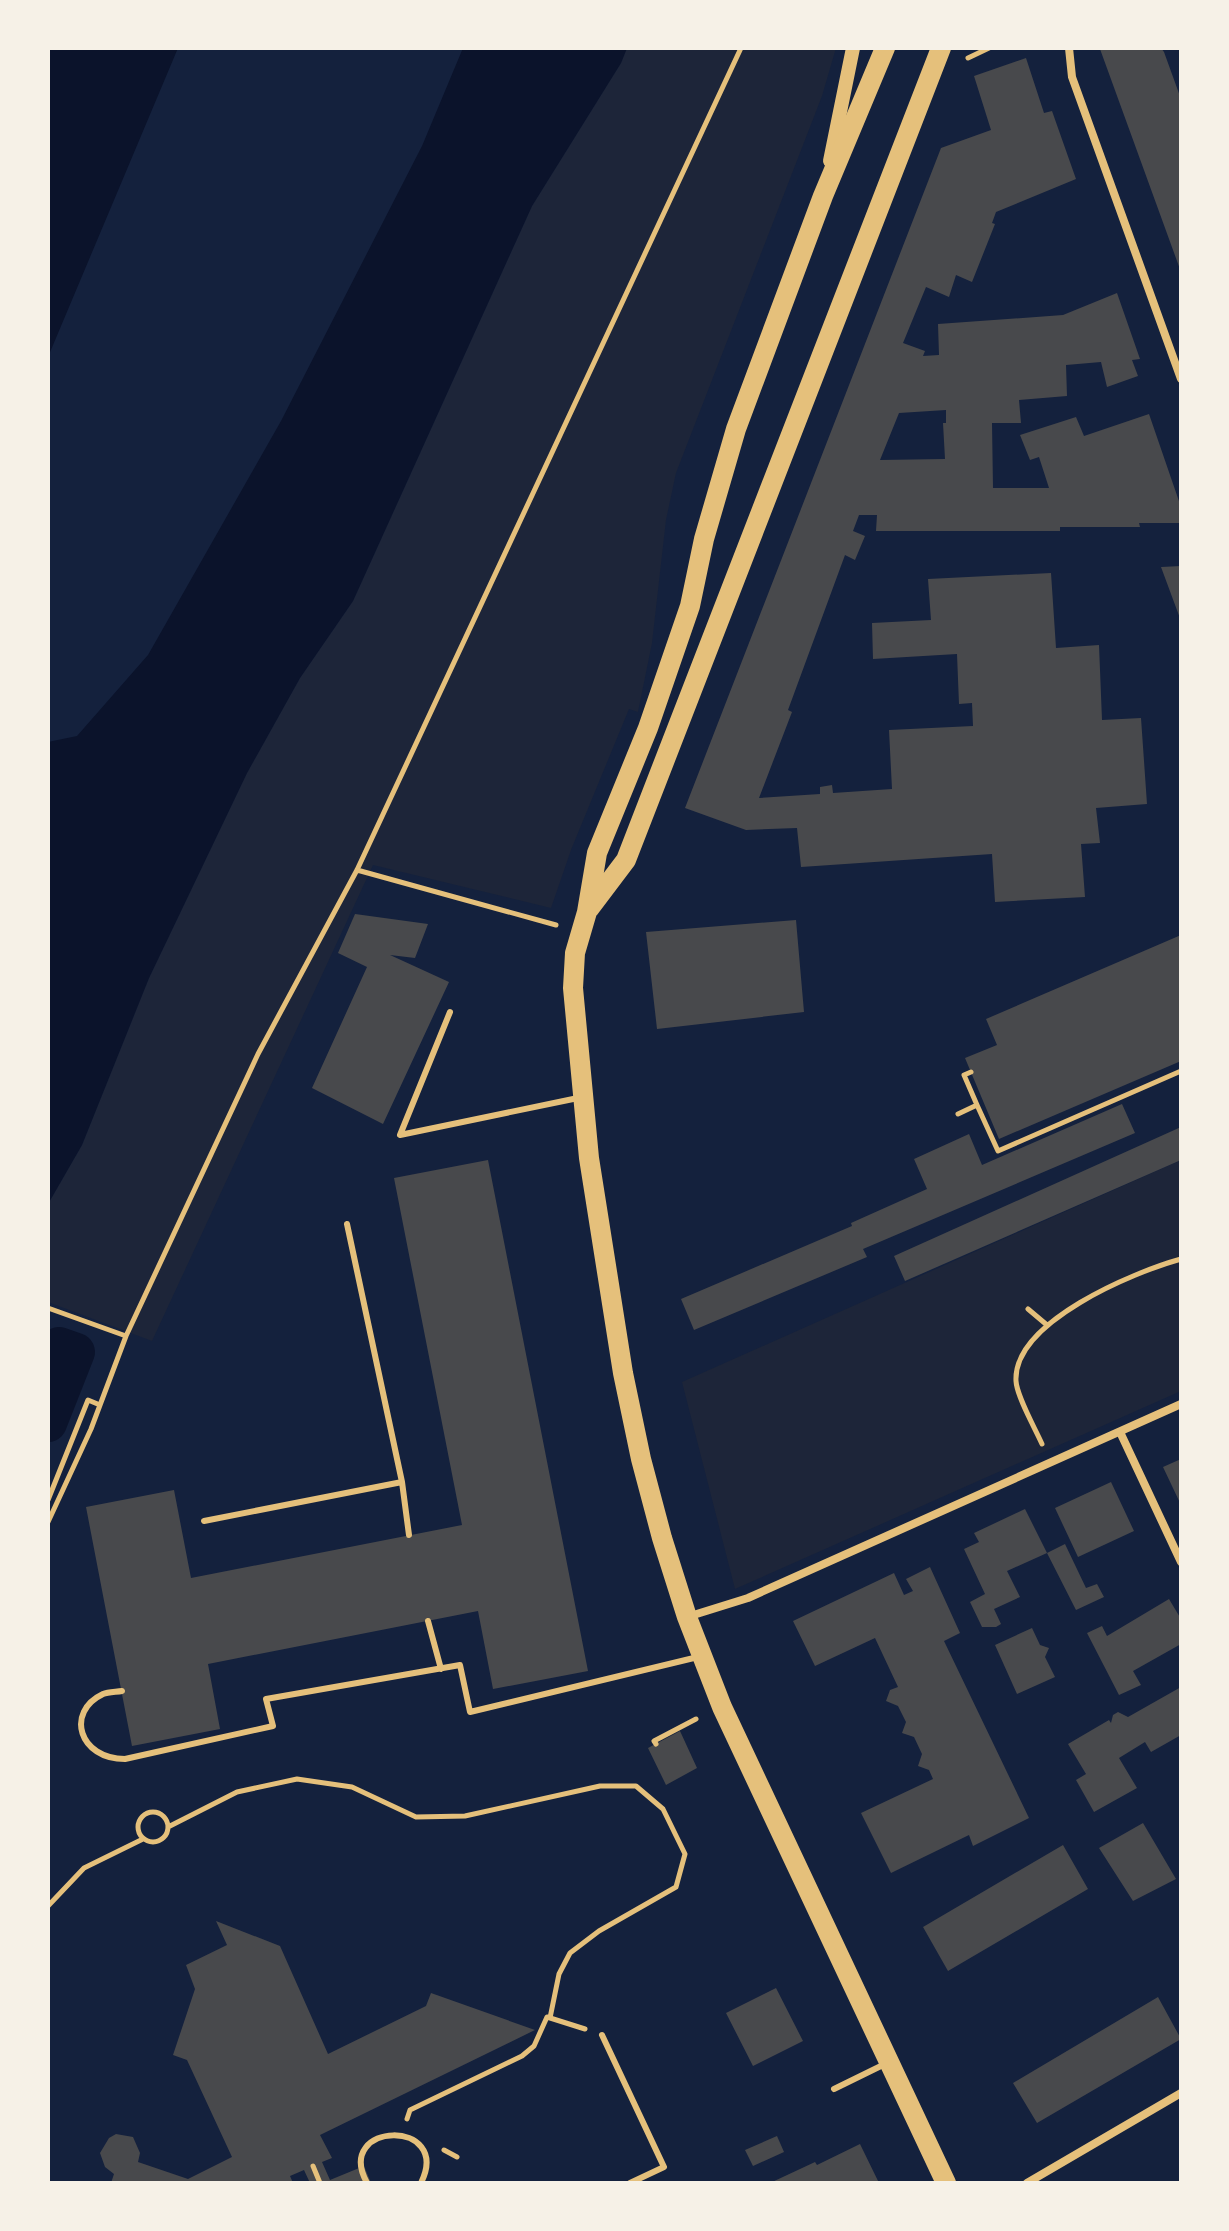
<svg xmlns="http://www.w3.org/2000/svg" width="1229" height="2231" viewBox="0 0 1229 2231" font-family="Rubik,sans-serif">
  <rect width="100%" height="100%" fill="#14213d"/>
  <!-- green -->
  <path fill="#1d2539" d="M627,48H836L822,96L676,473L666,520L652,643L638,712L629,709L571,850L551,908L373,865L152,1341L48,1302V1204L82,1145L149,978L247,773L300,678L353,601L532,206L621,63Z
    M1181,1160V1391L735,1589L682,1382Z"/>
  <!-- water -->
  <path fill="#0b132b" d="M48,48H178L48,357Z
    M463,48H627L621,63L532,206L353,601L300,678L247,773L149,978L82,1145L48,1204V742L77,736L148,655L281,421L422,146Z"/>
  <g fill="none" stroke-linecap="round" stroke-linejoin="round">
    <!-- canal -->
    <path stroke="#0b132b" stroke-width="38" d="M48,1375L59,1346L76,1352L48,1423"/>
  </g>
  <!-- building -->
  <path fill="#48494c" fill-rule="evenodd" d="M1161,48L1164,52L1181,99V272L1100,49Z
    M1026,58L1044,113L1052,111L1076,179L996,212L992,223L995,224L972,282L956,275L949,297L926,287L903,343L925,351L923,356L939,355L938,324L1063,315L1117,293L1140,359L1132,360L1138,376L1107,387L1101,362L1066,365L1067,396L1019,400L1021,423H992L993,488H1049L1039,457L1030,460L1020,435L1076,417L1084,436L1149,414L1181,507V523H1139L1140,527H1060V531H876L877,515H859L853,531L865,536L855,560L845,555L788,710L792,712L759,798L820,794V787L832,785L833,793L892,789L889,730L973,726L972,703L959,704L957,654L873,659L872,623L931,620L928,579L1051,573L1056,648L1099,645L1102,720L1141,718L1147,804L1096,808L1100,843L1081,844L1085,897L995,902L992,854L801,867L797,828L746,830L685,808L941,148L991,130L974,76ZM946,410V423H943L945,459L880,460L899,413Z
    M1181,566V621L1161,567Z
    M355,914L428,924L415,958L390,955L449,982L383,1124L312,1088L367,967L338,953Z
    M796,920L804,1012L657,1029L646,932Z
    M1181,935V1061L999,1139L965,1058L997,1045L986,1019Z
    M1122,1104L1135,1133L863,1249L867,1257L694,1330L681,1299L852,1226L851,1223L927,1189L914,1159L969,1134L982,1165Z
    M1181,1127V1160L905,1281L894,1256Z
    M488,1160L588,1671L493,1689L478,1611L208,1664L220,1729L132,1746L86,1507L174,1490L191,1578L462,1525L394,1178Z
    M1181,1459V1505L1163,1467Z
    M1111,1482L1134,1531L1078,1557L1055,1508Z
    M1025,1509L1047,1553L1007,1571L1020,1597L994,1609L1001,1624L996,1627H982L970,1602L985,1594L964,1549L979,1542L974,1533Z
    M1065,1544L1086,1588L1097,1584L1104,1597L1076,1610L1047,1553Z
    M930,1567L960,1633L944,1641L1029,1818L973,1846L969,1835L891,1873L861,1813L933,1779L929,1770L918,1766L922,1754L914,1737L902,1733L906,1722L898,1706L886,1701L890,1690L898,1687L875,1638L815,1666L793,1621L894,1573L904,1595L913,1591L906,1579Z
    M1169,1599L1181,1619V1644L1133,1671L1141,1685L1119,1695L1087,1633L1102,1626L1107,1636Z
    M1032,1628L1040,1645L1049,1648L1045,1657L1055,1677L1017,1694L995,1645Z
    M1181,1687V1735L1151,1752L1145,1742L1119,1758L1137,1788L1094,1812L1076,1780L1086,1774L1068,1744L1109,1720L1111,1723L1113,1715L1118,1712L1128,1717Z
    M680,1731L697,1768L666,1785L648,1748Z
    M1143,1823L1176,1879L1133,1901L1099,1848Z
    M1063,1845L1088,1889L948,1971L923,1927Z
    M216,1921L280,1946L328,2054L426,2006L431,1993L535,2030L320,2135L332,2158L322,2162L330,2180L364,2166L371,2183H310L304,2170L290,2176L293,2183H111L114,2174L105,2167L100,2153L109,2138L116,2134L133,2137L140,2153L138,2162L188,2179L232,2157L187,2060L173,2055L195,1989L186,1965L227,1945Z
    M776,1988L803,2041L753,2066L726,2013Z
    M1158,1997L1181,2039L1037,2123L1013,2083Z
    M777,2136L784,2152L753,2166L745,2150Z
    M860,2144L879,2183H770L815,2162L817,2165Z"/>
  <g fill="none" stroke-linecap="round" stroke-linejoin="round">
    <!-- path -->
    <path stroke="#e5c07b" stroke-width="5" d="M968,58L989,48
      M357,870L556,925
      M971,1072L964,1075L977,1105
      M958,1114L977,1105L998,1151L1181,1071
      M48,1308L126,1336
      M1028,1309L1047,1325
      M1042,1444C1035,1428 1017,1397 1016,1381C1013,1322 1134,1272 1181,1259
      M48,1500L88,1400L100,1405
      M48,1522L91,1429L126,1336L258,1054L357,870L741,48
      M656,1744L654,1741L696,1719
      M138 1827a15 15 0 1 1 30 0a15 15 0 1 1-30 0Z
      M168,1827L237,1792L297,1779L352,1787L416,1817L465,1816L600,1786H636L663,1809L685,1854L676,1887L599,1931L570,1953L559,1974L550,2018
      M48,1906L84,1868L143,1839
      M407,2119L410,2110L522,2056L534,2046L547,2017L585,2029
      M444,2150L457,2157
      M313,2166L320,2183"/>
    <!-- service -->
    <path stroke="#e5c07b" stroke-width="6" d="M450,1012L400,1135L578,1098
      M347,1224L402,1482L409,1535
      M204,1521L402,1482
      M428,1621L441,1669
      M122,1691C116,1692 108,1692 103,1694C65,1712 79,1759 125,1759L273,1726L266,1699L460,1665L470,1712L698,1657
      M602,2035L664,2167L630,2183
      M834,2089L885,2064
      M367,2183C333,2121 453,2118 421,2183"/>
    <!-- minor -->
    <path stroke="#e5c07b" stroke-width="8" d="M1069,48L1072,77L1181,379
      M1120,1432L1181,1562
      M687,1617L748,1598L1181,1404
      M1027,2183L1181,2093"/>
    <!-- tertiary -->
    <path stroke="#e5c07b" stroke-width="14" d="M830,161L853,48"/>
    <!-- primary -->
    <path stroke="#e5c07b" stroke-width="20" d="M885,48L823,196L736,429L704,539L690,606L648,728L597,853L587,912L575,953L573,988L589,1158L623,1373L641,1459L662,1538L687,1617L722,1707L946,2183
      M589,909L626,860L941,48"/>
  </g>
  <!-- border -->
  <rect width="1229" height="2231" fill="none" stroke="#f6f1e7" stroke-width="100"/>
</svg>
